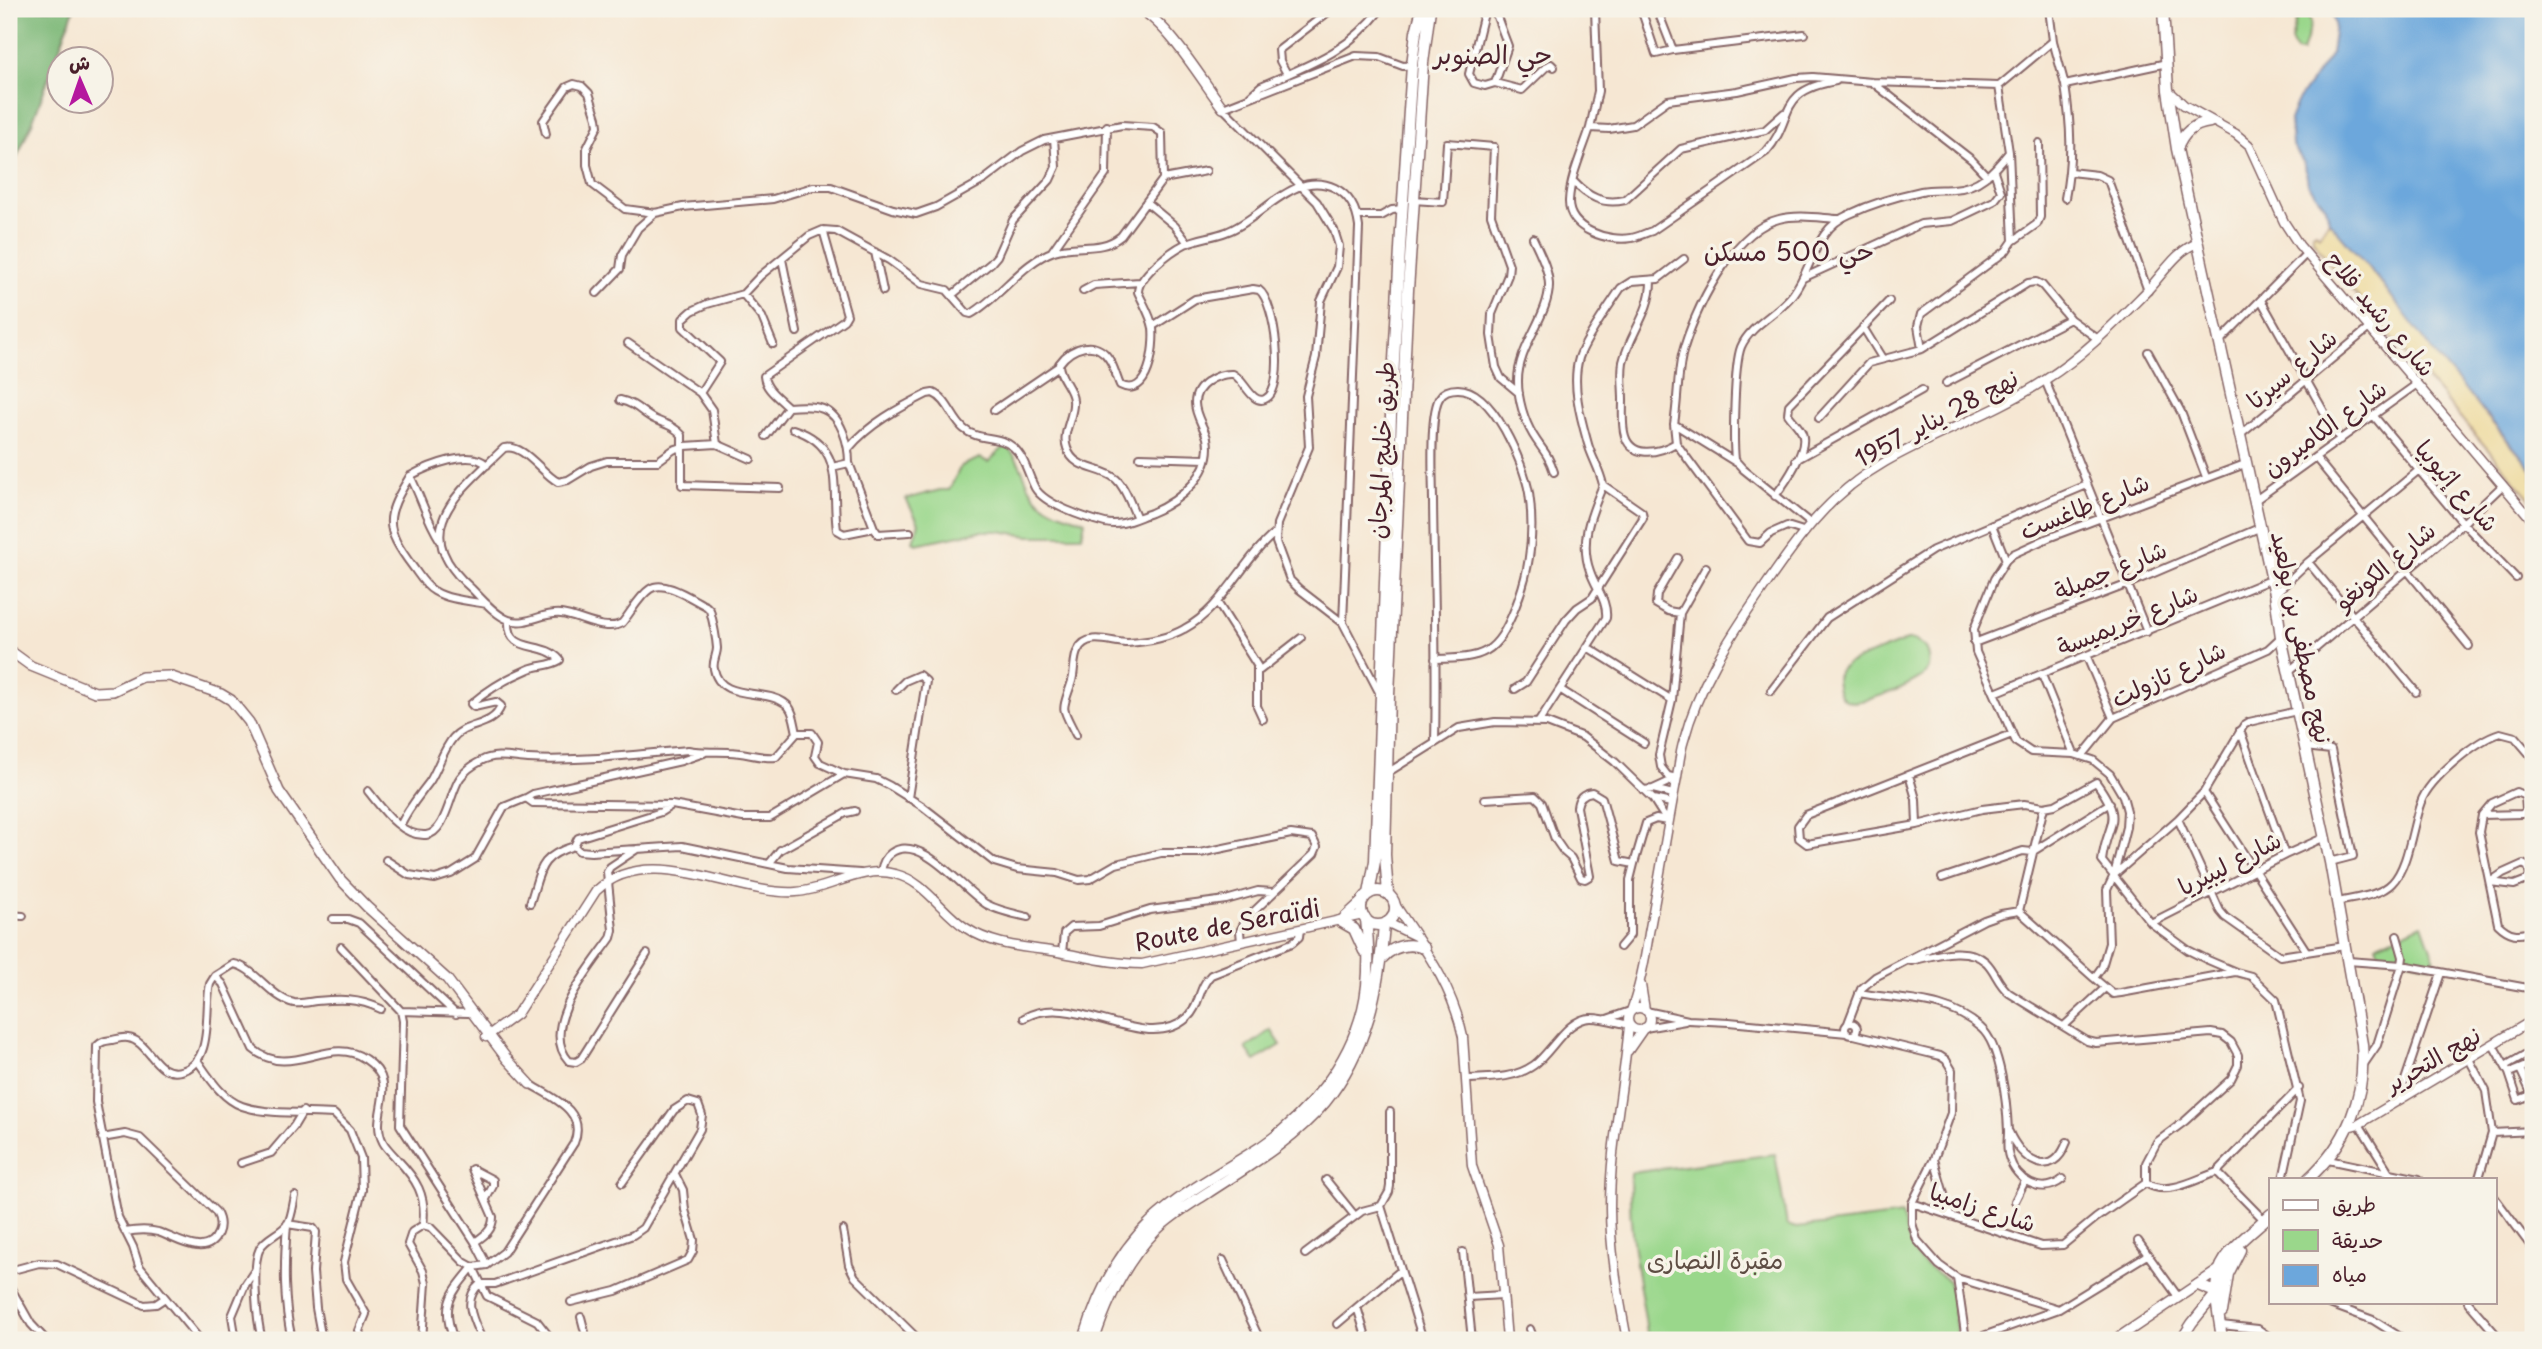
<svg xmlns="http://www.w3.org/2000/svg" width="2542" height="1349" viewBox="0 0 2542 1349" font-family="'Playpen Sans','Playpen Sans Arabic',sans-serif">
  <rect width="100%" height="100%" fill="#f7f3e8"/>
  <filter id="ink" filterUnits="userSpaceOnUse"><feTurbulence type="fractalNoise" baseFrequency=".0143" numOctaves="2"/><feDisplacementMap in="SourceGraphic" scale="14" xChannelSelector="R" yChannelSelector="G"/><feConvolveMatrix kernelMatrix="1 2 1 2 8 2 1 2 1" color-interpolation-filters="sRGB"/></filter>
  <filter id="wash" filterUnits="userSpaceOnUse"><feTurbulence type="fractalNoise" baseFrequency=".00686" numOctaves="4" result="noise"/><feDisplacementMap in="SourceGraphic" scale="28" xChannelSelector="R" yChannelSelector="G"/><feGaussianBlur stdDeviation="1.57" result="paint"/><feColorMatrix in="noise" values="0 0 0 0 0 0 0 0 0 0 0 0 0 0 0 0 0 1.4 0 .05"/><feComposite in="paint" operator="in"/></filter>
  <g filter="url(#wash)">
    <rect width="100%" height="100%" fill="#f6e7d3"/>
    <!-- green -->
    <path fill="#9ad78b" stroke="#727b5b" stroke-width="2" d="M2294,9H2305L2311,23L2302,52L2296,51L2291,41L2298,15Z
      M1005,446C1024,460 1023,485 1040,501C1050,511 1071,516 1085,521L1082,536H1029L999,531H980L916,544L913,541L919,523L906,499L940,490H949L961,466L980,458L988,462Z
      M1907,640H1914L1926,648C1929,655 1931,663 1928,670C1923,682 1861,706 1848,701C1838,697 1837,688 1836,678L1840,670L1849,663Z
      M2422,924L2437,966L2379,953L2376,945Z
      M1271,1030L1281,1045L1255,1061L1246,1048Z
      M1775,1154L1787,1225L1796,1228L1902,1215C1913,1258 1912,1257 1949,1281L1958,1340H1648C1641,1284 1626,1230 1631,1173Z"/>
    <!-- forest -->
    <path fill="#7bb877" stroke="#626c51" stroke-width="2" d="M9,9H74L32,123L9,175Z"/>
    <!-- sand -->
    <path fill="#eeda9e" stroke="#9c7c64" stroke-width="2" d="M2329,221C2400,302 2461,391 2533,470V502L2380,324L2382,320L2380,317L2376,318L2335,271L2312,238V233L2315,231L2319,235Z"/>
    <!-- water -->
    <path fill="#6ca7dc" stroke="#5b6384" stroke-width="2" d="M2331,9H2533V470L2440,360L2379,280L2329,221L2326,207L2308,184L2305,165L2292,144L2290,120L2297,102L2331,54L2335,24Z"/>
  </g>
  <g filter="url(#ink)">
    <g fill="none" stroke-linecap="round" stroke-linejoin="round">
      <defs>
        <path id="minor" d="M1485,9L1469,74L1474,83L1485,86L1495,83L1522,90L1546,67L1551,64L1554,67
          M1494,9L1508,46L1495,83
          M1595,9L1598,91L1590,128L1609,129L1633,125L1668,100L1737,91L1796,78L1813,77L1872,82L1999,86L2053,41
          M1641,9L1656,54L1673,50L1657,9
          M1742,9H1743
          M2049,9L2053,41L2065,85L2167,63
          M1673,50L1804,34
          M1287,74L1280,61L1279,50L1332,9
          M1872,82L1972,160L1987,176
          M1250,96L1261,86C1310,64 1347,53 1381,9
          M1590,128C1583,150 1570,177 1569,201C1568,230 1609,242 1631,238C1638,237 1645,233 1652,231L1766,152C1796,118 1775,91 1836,81
          M546,134L543,121L567,87L574,84L582,86L589,93L597,118L598,126L587,148V165L592,184L625,209L655,213L683,207L773,199L813,187H831L893,209L916,214L936,207L984,180L1022,151L1044,140L1122,125L1153,127L1162,133L1163,179L1206,171
          M2070,172L2097,175L2108,180L2148,291
          M1573,181C1588,197 1603,205 1625,200L1681,149L1765,130L1784,113
          M2065,198C2073,159 2071,125 2065,85
          M1413,200L1443,202L1447,143L1494,147L1491,215L1509,265L1508,275L1492,314L1491,335L1496,367L1501,378L1519,393
          M1146,202L1175,226L1188,243
          M1358,216H1381L1392,210L1403,209
          M823,230L847,315L844,320L764,376C765,389 779,398 788,407C799,406 813,405 823,409C842,416 849,445 849,463L832,467
          M1533,238C1540,253 1548,268 1549,284C1550,315 1517,347 1518,382C1518,399 1524,420 1533,435C1542,450 1548,453 1554,472
          M2013,241L2037,224L2040,217L2039,143
          M1052,251L1106,174L1107,126
          M875,252L883,291
          M782,259L797,332
          M1803,278L1921,224L1952,221L1994,201L2001,192L1994,171
          M1651,281C1651,312 1630,333 1623,362C1621,374 1623,388 1623,400C1623,410 1622,422 1624,432C1629,460 1659,453 1676,443
          M1083,291L1094,285L1140,282
          M597,293L620,269L622,255L638,228L655,213
          M743,294L762,317L773,344
          M952,295L991,263L997,256L1013,220L1050,180L1056,167L1054,138
          M2261,300L2340,440
          M1863,327L1882,358
          M2219,342L2306,254
          M628,343L700,393L712,410L717,444
          M1922,349L1918,326L1921,314L2006,251L2013,241L2009,152
          M2148,352L2181,412L2206,477
          M2045,380L2147,632
          M1946,383L2070,319
          M700,393L720,362L683,327V319L692,311L707,304L743,294L760,276L809,236L823,230L836,231L889,260L922,284L947,290L967,313L971,314C1000,297 1023,262 1054,251C1077,243 1100,253 1121,236L1163,179
          M620,400C638,404 642,414 656,420C667,425 674,426 682,435V485L780,488
          M994,410L1059,366
          M2373,415L2463,523L2516,578
          M1819,418L1869,363L1922,349L2028,283L2036,282L2042,285L2070,319L2098,339
          M1674,424L1676,443L1748,541L1760,543L1771,533L1787,526L1803,531
          M793,429C846,446 831,486 837,530L844,534L874,528L878,534L910,532
          M766,436L788,407
          M2239,436L2368,329
          M849,448C869,424 899,408 927,394L933,393C948,399 952,419 964,429C978,441 999,435 1013,447C1025,457 1028,475 1035,488C1045,505 1086,518 1105,523C1121,527 1136,518 1151,513C1180,501 1214,473 1207,438C1204,427 1195,415 1195,403C1195,385 1217,373 1233,374C1244,379 1252,405 1265,399C1287,390 1275,301 1259,290L1253,289L1195,299L1153,326
          M1140,457L1206,459
          M2315,457L2469,646
          M751,459L717,444L685,446L673,450L658,461H607L591,466L568,480L558,482C541,473 524,443 504,448C458,493 405,531 472,589C482,599 496,616 509,620C528,626 542,612 561,614C579,616 605,633 622,623C630,614 639,596 650,589C665,579 693,600 706,606L710,610C713,622 716,635 717,648C717,655 712,662 714,669C720,704 772,686 789,707C794,713 795,725 797,733
          M1796,460L1922,390
          M849,463L874,528
          M1737,463L1674,424C1678,401 1677,378 1682,355C1693,312 1733,230 1779,219C1798,214 1820,218 1838,219
          M410,476C428,466 471,448 487,465
          M1775,496C1785,483 1809,449 1802,433C1799,426 1792,420 1788,414L1789,405L1889,301
          M2254,501L2417,384
          M1137,518C1131,506 1126,488 1116,479C1101,466 1074,471 1067,448C1061,432 1075,416 1073,400C1072,387 1059,378 1059,364C1071,347 1096,338 1109,359C1114,366 1116,376 1120,385C1149,400 1155,347 1153,328C1151,316 1143,303 1138,292C1138,276 1171,251 1185,244C1198,238 1213,237 1226,232C1261,220 1294,168 1335,188C1351,196 1357,211 1359,227L1343,623
          M1810,523L1743,469L1735,460C1733,439 1734,365 1741,347C1750,325 1778,314 1793,294C1814,266 1814,229 1850,214C1871,204 1898,196 1921,191C1931,189 1943,190 1953,189C1979,188 1994,171 2009,152L1999,86
          M1992,525L2006,560
          M440,540C427,520 421,497 410,476C385,517 383,527 413,567C419,575 425,586 434,591C449,600 470,601 487,604
          M1678,558L1657,594L1656,604L1668,611L1680,613
          M2308,562L2416,692
          M2275,594L2308,562L2419,470
          M2529,594L2533,602
          M1217,602L1260,670L1301,638
          M1974,643L2126,585L2259,528
          M1589,648L1672,700
          M2087,657L2113,718
          M1435,659C1484,658 1496,655 1515,608C1530,571 1535,533 1529,493C1524,464 1493,389 1458,389C1451,389 1444,390 1440,397C1429,412 1433,481 1433,502C1434,582 1437,662 1435,741
          M1257,667V706L1263,719
          M2288,672L2463,523L2503,485
          M2042,675L2074,754
          M1515,689L1526,682L1566,620L1577,608L1592,598L1643,518L1642,512L1603,485C1600,470 1592,458 1588,444C1581,419 1571,385 1579,358C1585,339 1609,306 1621,288L1632,281L1658,279L1684,259
          M896,690L905,681L919,675L926,681L908,798
          M1561,690L1644,743
          M1771,691L1827,618L1933,550L2087,485
          M1379,692L1343,623L1299,589L1290,580L1276,542L1277,524L1309,447L1306,396L1316,357L1321,301L1337,267L1339,246L1334,230L1317,202L1223,108L1356,56L1379,57L1403,66L1414,65
          M1995,693L2272,579
          M1538,723L1606,618C1608,601 1595,587 1590,571C1579,541 1591,514 1603,485
          M2240,730L2285,855
          M2012,734L1806,815L1798,826L1799,838L1807,844L1917,825L1982,809L2024,804L2044,807L2055,805L2096,782C2126,824 2107,819 2102,861L2151,923L2188,950L2208,960L2236,972L2251,976L2276,1000L2300,1101L2283,1179
          M1076,735C1060,703 1062,713 1072,681C1075,671 1073,658 1078,650C1087,631 1112,643 1127,643C1146,642 1168,638 1184,629C1224,608 1241,561 1275,533
          M2305,747L2331,750L2353,856L2330,862
          M2082,756L2113,718L2268,649L2281,637
          M1387,773L1459,728L1495,722L1547,723L1583,737L1615,762L1653,799L1671,803
          M1909,775L1916,799L1917,825
          M1677,778L1668,776L1661,767L1659,755L1672,700L1680,613L1706,567
          M1653,789L1677,778
          M1643,790L1653,789L1673,794
          M368,791C382,808 401,837 426,835C446,833 450,792 460,778C465,771 473,765 481,761C495,753 512,758 528,759C581,762 635,754 688,750C702,753 715,751 729,752C746,752 760,759 776,757L797,733H812L818,742L815,756L820,763L844,774L876,779L890,786L922,806L994,862L1017,869L1057,873L1079,880L1090,879L1116,864L1161,853H1200L1291,834L1312,837L1317,847L1314,854L1247,918L1240,931L1241,942
          M2204,792L2307,952
          M2516,792L2525,796L2526,810L2522,814L2482,815L2492,803Z
          M526,798L533,794L681,761L704,753
          M1485,799L1535,796L1542,803L1555,839L1564,852L1571,858L1581,878L1585,879L1590,876L1577,807C1578,798 1583,793 1592,792L1602,798L1619,861L1634,864L1646,823L1656,819L1667,821
          M1653,799L1667,821
          M2482,815L2479,832L2498,924C2509,935 2519,937 2533,930
          M2178,819L2220,911L2225,917L2280,956L2345,946
          M400,826C408,808 419,796 430,781C438,768 443,750 453,738C466,722 493,728 501,706L496,702L474,707L471,704C489,689 507,678 529,669C539,665 551,666 560,660C543,639 507,656 509,620
          M574,846L579,851L591,852L682,846L788,868L860,873
          M637,849L610,867L607,872L613,930L611,938C591,967 538,1027 569,1061L576,1062L581,1059L647,954
          M386,860L409,875L435,879L451,874L475,859L504,807L526,798L533,803L672,805L743,818H770L844,774
          M769,864L780,850L846,813L855,811
          M2523,864L2528,867L2530,875L2527,880L2514,885L2490,882L2503,873Z
          M881,872C882,864 884,858 891,853C920,832 962,889 986,904C999,911 1014,914 1028,917
          M2114,875L2178,819L2204,792L2244,725L2249,722L2297,711
          M1942,878L2023,851L2032,852L2110,803
          M2337,902C2354,898 2380,896 2392,883C2409,866 2412,825 2421,802C2429,779 2476,740 2500,733L2515,737L2533,758
          M530,903C541,870 538,857 574,846L578,838L661,812L672,805
          M2019,911L2044,807
          M9,915L23,916
          M333,919H348L359,923L456,1014
          M2151,923L2285,855L2325,837
          M341,947L401,1011L403,1021L400,1125L475,1242L487,1265
          M1620,947L1630,935V880L1634,864
          M1062,953L1064,933L1071,927L1099,926L1150,910L1226,900L1258,891L1273,892
          M1911,961C1933,956 1967,944 1986,962C1996,972 1997,983 2009,993L2087,1041L2096,1043L2211,1033L2222,1035L2231,1042L2238,1055V1065L2231,1079L2185,1121L2157,1142L2146,1163V1183C2167,1197 2196,1179 2217,1172L2264,1220
          M2348,961L2402,965L2533,989
          M215,976L223,984L253,1049C291,1081 329,1034 365,1059C403,1084 368,1113 383,1142C386,1148 392,1153 397,1159C416,1179 427,1195 423,1225
          M2094,978L2113,994L2121,993L2235,972
          M1859,993C1901,1001 1947,997 1981,1028C2001,1045 2007,1105 2008,1131C2008,1140 2006,1148 2009,1157C2016,1180 2041,1197 2063,1179
          M401,1011L468,1013
          M1646,1011L1688,1020L1729,1022L1847,1033
          M1024,1018C1074,989 1144,1056 1187,1018C1200,1007 1198,987 1211,975L1292,943L1299,937L1300,929
          M1607,1019L1630,1011
          M1845 1029a6 6 0 1 1 12 0a6 6 0 1 1-12 0Z
          M1848,1023L1861,989L1875,977L1984,920L2001,914L2019,911L2094,978L2102,967L2109,943L2107,890L2114,875L2126,827L2127,811L2123,796L2110,774L2093,760L2074,754L2031,752L2016,742L1976,652L1974,629L1994,579L2006,560L2013,554L2048,538L2245,464
          M2064,1026L2105,988
          M1645,1028L1685,1021
          M1854,1035L1940,1056L1946,1060L1952,1070L1951,1113L1934,1159L1912,1203V1223L1917,1240L1939,1265L1957,1278L2059,1309
          M2493,1045L2509,1073L2518,1100L2531,1095
          M2469,1059L2486,1091L2492,1133L2479,1178L2477,1179
          M197,1060C209,1077 222,1099 242,1106C268,1115 307,1112 334,1114L350,1130L361,1158L362,1190L344,1262L346,1279L366,1314L359,1331L362,1340
          M2364,1064L2377,1045L2402,965L2403,957L2397,936
          M2505,1066L2533,1050
          M2520,1069L2532,1095
          M2509,1073L2531,1064L2533,1067
          M1466,1079C1488,1078 1515,1079 1534,1065C1552,1052 1567,1018 1591,1018C1604,1018 1616,1022 1629,1025
          M2404,1096L2402,1089L2441,973
          M2359,1124L2389,1172
          M2009,1132C2021,1160 2052,1182 2067,1142
          M2492,1133L2533,1131
          M102,1138L125,1134L140,1138L216,1212C220,1219 221,1226 218,1233C207,1260 176,1238 158,1232C147,1229 136,1230 125,1232
          M1934,1159L1950,1215
          M2328,1160L2419,1179
          M241,1163L271,1153L294,1126L303,1111
          M2217,1172L2299,1088
          M1326,1180L1355,1216
          M2495,1198L2533,1249
          M2015,1201L2025,1181
          M1912,1203L2041,1246L2063,1245L2096,1218L2146,1183
          M1381,1206L1389,1192L1390,1186V1112
          M843,1230L849,1265L855,1277L919,1340
          M2138,1241L2179,1298
          M475,1242C485,1235 493,1230 493,1217L472,1169L493,1180V1186L486,1199
          M1463,1252L1472,1340
          M1305,1254L1362,1211L1381,1206L1423,1340
          M1223,1260L1260,1340
          M9,1271L39,1263L57,1264L144,1305L156,1304L165,1298
          M1957,1278L1966,1340
          M9,1285L31,1324L46,1340
          M1468,1297L1503,1295
          M571,1302L616,1291L688,1260L693,1251L694,1240L685,1210L683,1190L675,1174
          M2324,1302L2373,1320L2405,1340
          M2468,1302L2501,1340
          M1357,1307L1367,1340
          M581,1317L587,1340
          M1337,1324L1400,1271
          M2221,1325L2258,1329L2274,1340
          M1530,1329L1534,1340
          M200,1340L139,1266L133,1247L118,1217L96,1102L97,1046C102,1041 105,1041 112,1040C117,1039 123,1037 128,1038C150,1041 154,1077 181,1071C215,1063 204,1008 210,984L215,976L234,964C254,967 271,998 294,1003C301,1004 309,1002 316,1001C340,999 358,998 381,1009
          M236,1340L232,1316L245,1285L255,1270
          M262,1340C257,1321 251,1266 260,1248C266,1237 282,1233 288,1223C292,1216 293,1204 295,1196
          M292,1340C283,1301 284,1264 287,1224L313,1228L316,1232L313,1272L316,1308L322,1340
          M422,1340L426,1283L423,1271L408,1244L412,1232L423,1225L430,1227L464,1262L473,1267L487,1265L504,1252L574,1143C587,1111 553,1098 530,1084
          M454,1340C440,1304 451,1294 473,1267L487,1296L537,1321L552,1340
          M482,1340C474,1321 461,1300 480,1284H495L633,1235L643,1228L700,1129L702,1115L698,1104L688,1101L674,1110L622,1183
          M1972,1340L2059,1309L2147,1255"/>
        <path id="tertiary" d="M2168,90L2184,105L2236,134L2249,145L2284,222L2299,245L2533,521
          M1394,903C1423,947 1452,984 1463,1037L1472,1166L1499,1245L1507,1340
          M1342,919L1366,897
          M1386,922L1417,937
          M1641,985L1645,1010
          M1628 1019a11 11 0 1 1 22 0a11 11 0 1 1-22 0Z
          M1631,1011C1640,986 1645,960 1649,933C1659,881 1667,829 1677,777C1679,765 1680,752 1684,740C1698,687 1728,640 1759,595C1795,542 1827,495 1885,462C1937,432 1995,413 2045,380C2083,356 2114,324 2145,293C2161,277 2177,249 2198,243
          M486,1037L517,1014L596,891C649,840 735,896 796,892C829,890 861,865 895,874C925,881 941,912 966,928C993,946 1027,947 1058,952C1087,957 1113,964 1142,964L1363,915
          M1628,1051L1644,1028
          M2348,1127L2359,1124L2533,1020
          M1627,1340C1619,1297 1610,1252 1610,1207C1610,1146 1624,1085 1629,1025"/>
        <path id="secondary" d="M1140,9C1170,26 1201,79 1223,108
          M9,650L31,666L95,692L113,691L142,677L169,676L221,694L231,700L249,722L279,791L340,879L367,907L447,979L507,1059L530,1084
          M2115,1340L2219,1270
          M2181,1340L2192,1323L2218,1291"/>
        <path id="primary" d="M2163,9L2168,90L2177,149L2275,594L2281,637L2330,862L2362,1044C2366,1097 2347,1144 2308,1179
          M2177,149C2183,133 2193,124 2210,122
          M1361 908a17 17 0 1 1 34 0a17 17 0 1 1-34 0Z
          M1369,894L1375,861L1391,416L1401,231L1412,65L1416,32L1422,9
          M1388,894L1385,855L1389,695L1408,290L1423,63L1430,9
          M1340,921L1354,929L1364,951
          M1381,959C1393,946 1407,942 1424,948
          M2198,1285L2217,1293
          M2222,1312L2228,1274L2240,1250
          M1084,1340C1097,1296 1117,1254 1151,1222C1183,1192 1224,1171 1261,1147C1308,1115 1349,1065 1363,1009C1370,981 1369,948 1366,919
          M1094,1340C1107,1299 1125,1261 1156,1230C1171,1215 1190,1204 1207,1193C1248,1166 1293,1140 1325,1102C1367,1050 1379,989 1384,924
          M2222,1340C2220,1320 2214,1300 2217,1280C2220,1253 2252,1232 2271,1214"/>
      </defs>
      <!-- minor casing -->
      <use href="#minor" stroke="#866566" stroke-width="10"/>
      <!-- tertiary casing -->
      <use href="#tertiary" stroke="#866566" stroke-width="11"/>
      <!-- secondary casing -->
      <use href="#secondary" stroke="#866566" stroke-width="12"/>
      <!-- primary casing -->
      <use href="#primary" stroke="#866566" stroke-width="13"/>
      <!-- minor -->
      <use href="#minor" stroke="#fff" stroke-width="6"/>
      <!-- tertiary -->
      <use href="#tertiary" stroke="#fff" stroke-width="8"/>
      <!-- secondary -->
      <use href="#secondary" stroke="#fff" stroke-width="9"/>
      <!-- primary -->
      <use href="#primary" stroke="#fff" stroke-width="10"/>
    </g>
  </g>
  <g text-anchor="middle" dominant-baseline="central" stroke-width="7" stroke-linejoin="round" paint-order="stroke">
    <!-- street labels -->
    <g font-size="24" fill="#4a1f2b" stroke="#f7f3e8">
      <text transform="translate(2382 313) rotate(50)">شارع رشيد فلاح</text>
      <text transform="translate(2291 368) rotate(-40)">شارع سيرتا</text>
      <text transform="translate(1936 417) rotate(-28)">نهج 28 يناير 1957</text>
      <text transform="translate(2324 427) rotate(-36)">شارع الكاميرون</text>
      <text transform="translate(1380 450) rotate(-87)">طريق خليج المرجان</text>
      <text transform="translate(2458 485) rotate(49)">شارع إثيوبيا</text>
      <text transform="translate(2084 505) rotate(-22)">شارع طاغست</text>
      <text transform="translate(2384 565) rotate(-40)">شارع الكونغو</text>
      <text transform="translate(2110 569) rotate(-22)">شارع جميلة</text>
      <text transform="translate(2127 619) rotate(-22)">شارع خريميسة</text>
      <text transform="translate(2303 637) rotate(78)">نهج مصطفى بن بولعيد</text>
      <text transform="translate(2168 673) rotate(-25)">شارع تازولت</text>
      <text transform="translate(2229 862) rotate(-27)">شارع ليبيريا</text>
      <text transform="translate(1227 924) rotate(-11)">Route de Seraïdi</text>
      <text transform="translate(2432 1058) rotate(-30)">نهج التحرير</text>
      <text transform="translate(1983 1206) rotate(18)">شارع زامبيا</text>
    </g>
    <!-- park labels -->
    <g font-size="24" fill="#5e4d43" stroke="#f7f3e8">
      <text x="1715" y="1259">مقبرة النصارى</text>
    </g>
    <!-- neighbourhood labels -->
    <g font-size="26" fill="#4a1f2b" stroke="#f7f3e8">
      <text x="1493" y="53">حي الصنوبر</text>
      <text x="1789" y="250">حي 500 مسكن</text>
    </g>
  </g>
  <!-- margin -->
  <rect width="2542" height="1349" fill="none" stroke="#f7f3e8" stroke-width="35"/>
  <!-- legend -->
  <rect x="2269" y="1178" width="228" height="126" fill="#f7f3e8" stroke="#b29e9c" stroke-width="2"/>
  <rect x="2283" y="1200" width="35" height="10" fill="#ffffff" stroke="#b29e9c" stroke-width="2"/>
  <text x="2332" y="1212" font-size="21" fill="#4a1f2b">طريق</text>
  <rect x="2283" y="1230" width="35" height="21" fill="#9ad78b" stroke="#b29e9c" stroke-width="2"/>
  <text x="2332" y="1248" font-size="21" fill="#4a1f2b">حديقة</text>
  <rect x="2283" y="1265" width="35" height="21" fill="#6ca7dc" stroke="#b29e9c" stroke-width="2"/>
  <text x="2332" y="1282" font-size="21" fill="#4a1f2b">مياه</text>
  <!-- north arrow -->
  <g transform="translate(80 80) rotate(358)"><circle r="33" fill="#f7f3e8" stroke="#b29e9c" stroke-width="2"/>
  <path d="M0-5L12 26L0 18L-12 26Z" fill="#b5179e"/>
  <text y="-10" font-size="19" font-weight="bold" text-anchor="middle" fill="#4a1f2b">ش</text>
  </g>
</svg>
